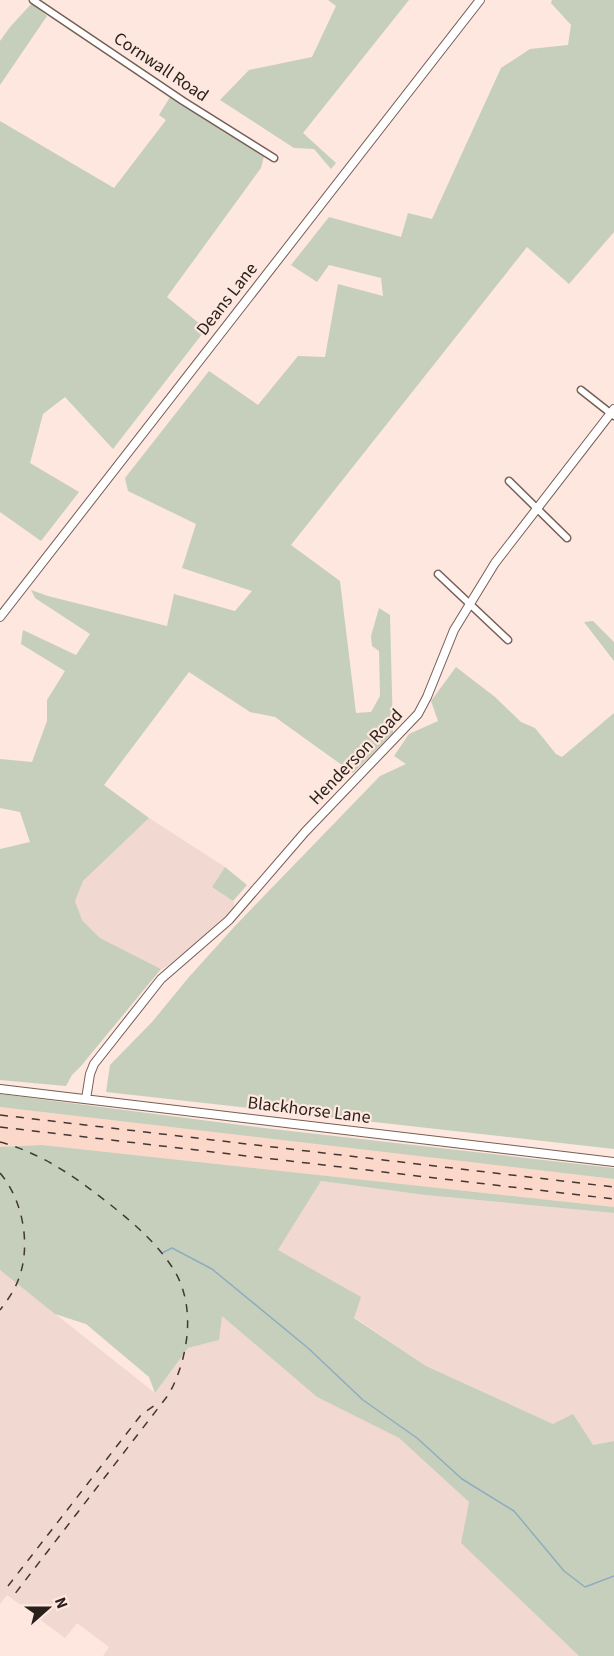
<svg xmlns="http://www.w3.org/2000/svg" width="614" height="1656" viewBox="0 0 614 1656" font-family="'Source Sans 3',sans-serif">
  <rect width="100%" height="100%" fill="#fde7de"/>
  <!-- industrial -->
  <path fill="#f1d8d0" d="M149,818L225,867L212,887L233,901L235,907L210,931L168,966L161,969L100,938L82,920L75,901L83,881Z
    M321,1181L425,1195L614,1213V1441L593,1445L553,1424L426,1366L354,1317L278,1250Z
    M0,1270L155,1393L188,1348L219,1340L221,1315L317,1397L399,1438L469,1502L461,1543L579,1656H103L109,1647L77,1623L65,1638L7,1595L0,1604Z"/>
  <!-- built -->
  <path fill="#fbd8ca" d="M0,1107L614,1179V1207L42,1145L0,1147Z"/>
  <!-- green -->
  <path fill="#c5cfbc" d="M328,0H409L303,133L336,163L331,169L314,149L294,148L220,100L249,70L312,57L336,6Z
    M552,0H614V232L569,284L527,247L291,545L340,581L356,713L371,712L380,696L379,651L372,646L371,636L379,608L390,615L393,733L353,773L275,717L250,712L189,672L104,785L149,818L83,881L75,901L82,920L100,938L161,969L81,1066L72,1075L66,1086L0,1080V849L30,842L20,812L0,808V759L32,762L47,721V700L65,671L21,644L23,630L76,655L90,634L35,598L31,590L48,596L167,626L174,594L235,611L252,591L182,568L196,524L128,491L125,478L209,371L258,405L298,356L325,357L338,284L383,296L381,278L329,265L317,282L291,265L329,217L401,237L408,213L432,219L501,68L530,49L568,45L571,25L551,3Z
    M32,3L47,16L0,85V41L10,27Z
    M170,97L264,156L261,168L167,297L206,329L113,449L65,397L43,414L30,463L79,492L41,541L0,512V121L114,188L166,120L159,115Z
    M593,621L614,642V661L584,622Z
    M456,667L495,697L521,722L535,728L556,754L562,757L614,713V1149L106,1092L110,1065L152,1022L189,977L235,926L380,776L406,764L394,756L409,734L438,721L431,701Z
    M225,867L247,885L233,901L212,887Z
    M0,1094L264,1128L614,1168V1179L0,1107Z
    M42,1145L614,1207V1213L425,1195L321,1181L278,1250L361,1297L354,1318L426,1366L553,1424L573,1414L593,1445L614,1441V1656H579L461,1543L469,1502L399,1438L317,1397L222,1316L219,1340L188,1348L155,1393L149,1377L86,1324L55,1314L0,1270V1147Z"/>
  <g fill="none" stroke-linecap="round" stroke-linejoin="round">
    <!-- stream -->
    <path stroke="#90acc0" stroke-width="1.5" d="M162,1253L172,1248L212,1269L308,1348L363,1400L417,1438L462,1479L514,1511L564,1571L585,1587L614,1576"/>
    <defs>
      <path id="minor" d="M33,0L183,101L274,158
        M581,390L614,416
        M509,481L567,538
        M438,574L508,640"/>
      <path id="tertiary" d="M0,617L480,0
        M0,1089L614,1162
        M86,1099L90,1074L94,1064L161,979L229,920L305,832L418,714L427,697L454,630L495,563L614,409"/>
    </defs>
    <!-- minor casing -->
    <use href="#minor" stroke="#765e55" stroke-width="9"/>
    <!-- tertiary casing -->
    <use href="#tertiary" stroke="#765e55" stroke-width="10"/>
    <!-- minor -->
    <use href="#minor" stroke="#fff" stroke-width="6"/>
    <!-- tertiary -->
    <use href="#tertiary" stroke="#fff" stroke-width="8"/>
    <!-- rail -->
    <path stroke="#433733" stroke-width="1.5" stroke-dasharray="8 8" stroke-linecap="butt" d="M0,1115L614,1187
      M0,1127L614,1199
      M0,1142C41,1153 74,1176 107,1202C131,1221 155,1241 172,1267C197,1304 189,1357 169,1394L14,1595
      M0,1173C24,1201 32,1249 17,1283C13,1293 6,1302 0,1310
      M8,1586L141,1415L155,1405"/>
  </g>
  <g text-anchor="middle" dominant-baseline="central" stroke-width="4.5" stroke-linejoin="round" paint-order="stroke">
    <!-- street labels -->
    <g font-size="18" fill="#291f1b" stroke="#fde7de">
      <text transform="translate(161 67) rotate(34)">Cornwall Road</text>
      <text transform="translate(227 299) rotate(-52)">Deans Lane</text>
      <text transform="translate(356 757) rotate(-46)">Henderson Road</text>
      <text transform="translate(309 1110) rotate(7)">Blackhorse Lane</text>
    </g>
  </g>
  <!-- north arrow -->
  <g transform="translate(48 1608) rotate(69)" stroke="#fde7de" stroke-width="4.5" paint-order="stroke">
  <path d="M0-4.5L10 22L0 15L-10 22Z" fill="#291f1b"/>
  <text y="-9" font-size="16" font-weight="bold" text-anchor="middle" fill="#291f1b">N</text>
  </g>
</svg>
